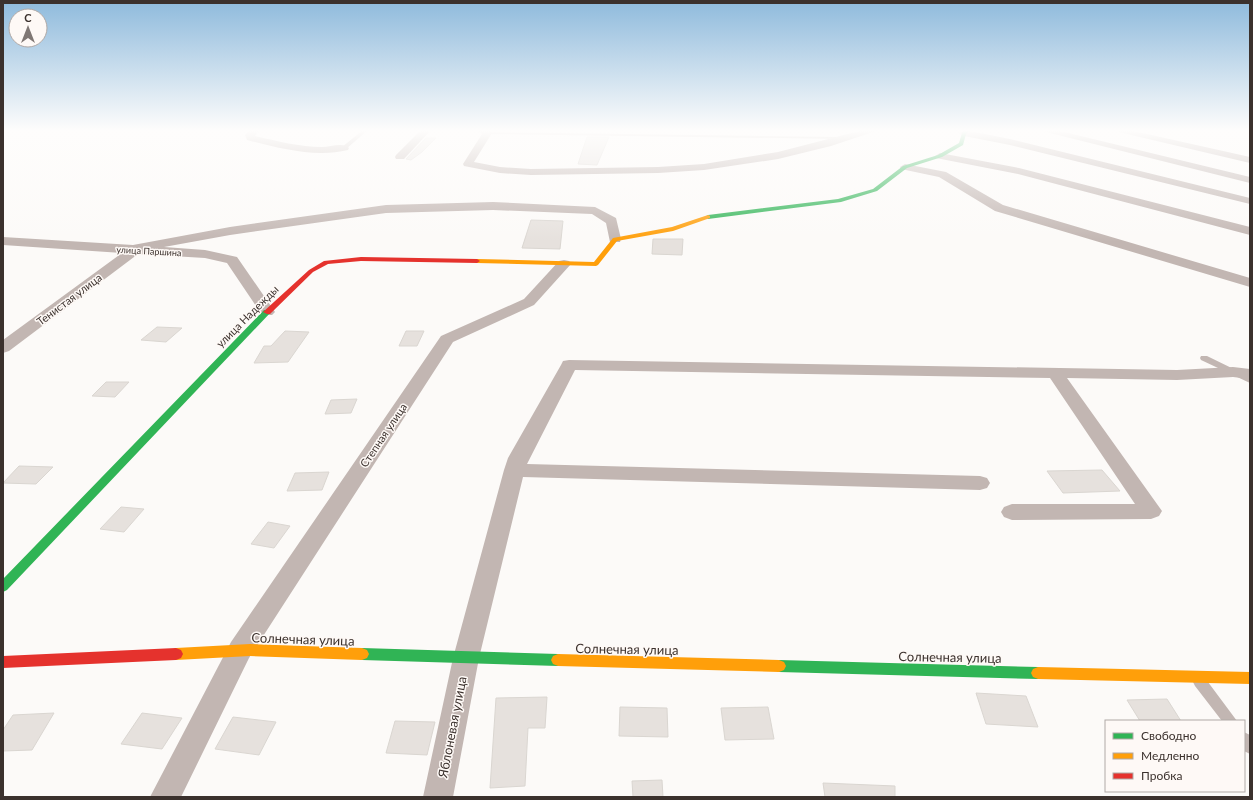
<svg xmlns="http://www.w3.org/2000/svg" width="1253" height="800" viewBox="0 0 1253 800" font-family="Lato,sans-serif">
  <rect width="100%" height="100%" fill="#fcfaf8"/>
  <!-- building -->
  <path fill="#e6e1dd" stroke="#dad6d1" d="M587,137H609L597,165L578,164Z
    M426,138H436L422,152L411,160L406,159Z
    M531,220L563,221L560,249L522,248Z
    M653,239H683L682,255L652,254Z
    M157,327L182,328L166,342L141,340Z
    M285,331L309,332L288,362L254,363L264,346H271Z
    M406,331H424L417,346H399Z
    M106,382H129L115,397L92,396Z
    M357,399L351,413L325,414L331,400Z
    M19,466L53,467L36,484L3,483Z
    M1102,470L1120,491L1063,493L1047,471Z
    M329,472L322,490L287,491L295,473Z
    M121,507L144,509L124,532L100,529Z
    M268,522L290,526L274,548L251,544Z
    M976,693L1026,696L1038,727L986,724Z
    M547,697L545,728H528L525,786L490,788L496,698Z
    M1167,699L1181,721H1140L1127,700Z
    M620,707L667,708L668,737L619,736Z
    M768,707L774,739L725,740L721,708Z
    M54,713L32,750L3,751V730L13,715Z
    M142,713L182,718L162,749L121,744Z
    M233,717L276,722L259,755L215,749Z
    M395,721L435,722L427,755L386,753Z
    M662,780L663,797H633L632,781Z
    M823,783L895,786V797H825Z"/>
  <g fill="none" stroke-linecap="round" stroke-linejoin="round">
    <!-- lane -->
    <path fill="#c2b6b2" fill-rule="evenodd" d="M363,130H368L346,149H342V147Z
      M485,132L842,137L844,138L842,139L487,134H485Z
      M1201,356H1207L1250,377V383L1201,360L1200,358Z
      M1200,676L1205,678L1237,721H1222L1195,686L1193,682L1195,678Z
      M1244,732L1250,735V754L1244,751Z"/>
    <!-- street -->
    <path fill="#c2b6b2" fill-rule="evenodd" d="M249,130H259L255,136C277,141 300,147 322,147C330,147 344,142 349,148L348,150C315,158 278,148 247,140L245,135Z
      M421,130H431L404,159H396L395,157L396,155Z
      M475,130H489L492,133L474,162L500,167L531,169L658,167L704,164L778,152L863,130H879L831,146L778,159L704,170L658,173L531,175L500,173L464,166L463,164L482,134Z
      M965,130L1010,139L1250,198V204L1010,145L964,136L959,133Z
      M1038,130H1056L1250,177V183Z
      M1110,130H1129L1250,157V163Z
      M940,153L1019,168L1250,227V235L1018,174L936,158L935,156Z
      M905,164L946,172L1003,205L1250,278V287L995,211L939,177L901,169L900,167Z
      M493,202L595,207L616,218L621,239L620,242H610L606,223L592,214L493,210L386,213L230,235L164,247L205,250L237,257L275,312L272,315H262L227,263L205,258L138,254L9,351L3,353V340L122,253L3,245V237L133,245L230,227L386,205Z
      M564,260L569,261L571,264L534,305L453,342L249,658L181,797H150L231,642L441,336L524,299L559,261Z
      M569,360L1177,370L1233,367L1250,369V379L1233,377L1177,380L1067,378L1162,511L1159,516L1151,519L1012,520L1004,517L1001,512L1004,507L1012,504H1135L1050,378L575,370L527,464L980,476L987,478L990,483L987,488L980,490L523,477L479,658L453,797H423L453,658L504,470L508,458L561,365L563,361Z"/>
    <!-- fast -->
    <path fill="#30b455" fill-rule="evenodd" d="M964,130H970L966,134L963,145L942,157L907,168L877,191L841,202L708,219L705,217L708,215L838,199L873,189L903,166L938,155L959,143L962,133Z
      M264,310H267L271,312L7,590L3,592V579Z
      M362,648L558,654L563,656L565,660L563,664L558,666L362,660L357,658L355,654L357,650Z
      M779,660L1038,667L1043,669L1045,673L1043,677L1038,679L779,672L774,670L772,666L774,662Z"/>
    <!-- slow -->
    <path fill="#ff9f0a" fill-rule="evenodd" d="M708,215L710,216V218L673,231L617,241L598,265L596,266L477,263L474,261L477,259L594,262L613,238L672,227Z
      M250,644L362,648L367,650L369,654L367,658L362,660L250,656L176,660L171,658L169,654L171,650L176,648Z
      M558,654L779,660L784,662L786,666L784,670L779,672L558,666L553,664L551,660L553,656Z
      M1038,667L1250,672V684L1038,679L1033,677L1031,673L1033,669Z"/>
    <!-- jam -->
    <path fill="#e5322d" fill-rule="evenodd" d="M361,257L477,259L480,261L477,263L361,261L328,264L313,272L270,314H267L263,312L309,270L324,261Z
      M176,648L181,650L183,654L181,658L176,660L3,668V656Z"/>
  </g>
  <!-- sky -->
  <linearGradient id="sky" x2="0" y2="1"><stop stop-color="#8ebadc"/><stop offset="0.54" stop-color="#fefdfc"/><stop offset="1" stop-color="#fefdfc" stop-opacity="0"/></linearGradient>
  <rect width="1253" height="242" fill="url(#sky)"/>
  <g text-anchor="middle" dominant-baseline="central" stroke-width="3" stroke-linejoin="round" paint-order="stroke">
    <!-- far-street labels -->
    <g font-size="9" fill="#3b312d" stroke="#fef9f6">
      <text transform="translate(149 251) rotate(3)">улица Паршина</text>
    </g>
    <!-- street labels -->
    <g font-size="11" fill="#3b312d" stroke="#fef9f6">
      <text transform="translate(69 299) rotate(-37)">Тенистая улица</text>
      <text transform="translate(247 316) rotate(-45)">улица Надежды</text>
      <text transform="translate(383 435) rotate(-56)">Степная улица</text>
    </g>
    <!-- near-street labels -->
    <g font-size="13" fill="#3b312d" stroke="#fef9f6">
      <text transform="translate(303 639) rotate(2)">Солнечная улица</text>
      <text transform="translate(627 649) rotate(1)">Солнечная улица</text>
      <text transform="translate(950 657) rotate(1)">Солнечная улица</text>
      <text transform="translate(452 727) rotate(-79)">Яблоневая улица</text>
    </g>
  </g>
  <!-- border -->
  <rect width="1253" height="800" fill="none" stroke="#3b312d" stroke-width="8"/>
  <!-- legend -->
  <rect x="1105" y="720" width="140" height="72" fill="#fef9f6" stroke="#b0a9a6"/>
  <rect x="1113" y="733" width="20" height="6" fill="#30b455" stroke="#b0a9a6"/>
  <text x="1141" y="740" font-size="12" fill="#3b312d">Свободно</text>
  <rect x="1113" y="753" width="20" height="6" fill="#ff9f0a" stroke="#b0a9a6"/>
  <text x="1141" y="760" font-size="12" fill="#3b312d">Медленно</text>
  <rect x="1113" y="773" width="20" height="6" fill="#e5322d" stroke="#b0a9a6"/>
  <text x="1141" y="780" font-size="12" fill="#3b312d">Пробка</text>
  <!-- north arrow -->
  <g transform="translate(28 28)"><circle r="19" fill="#fef9f6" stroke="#b0a9a6"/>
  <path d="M0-3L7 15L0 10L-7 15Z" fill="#7f7774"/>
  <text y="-6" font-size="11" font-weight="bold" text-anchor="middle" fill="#3b312d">С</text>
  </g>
</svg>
